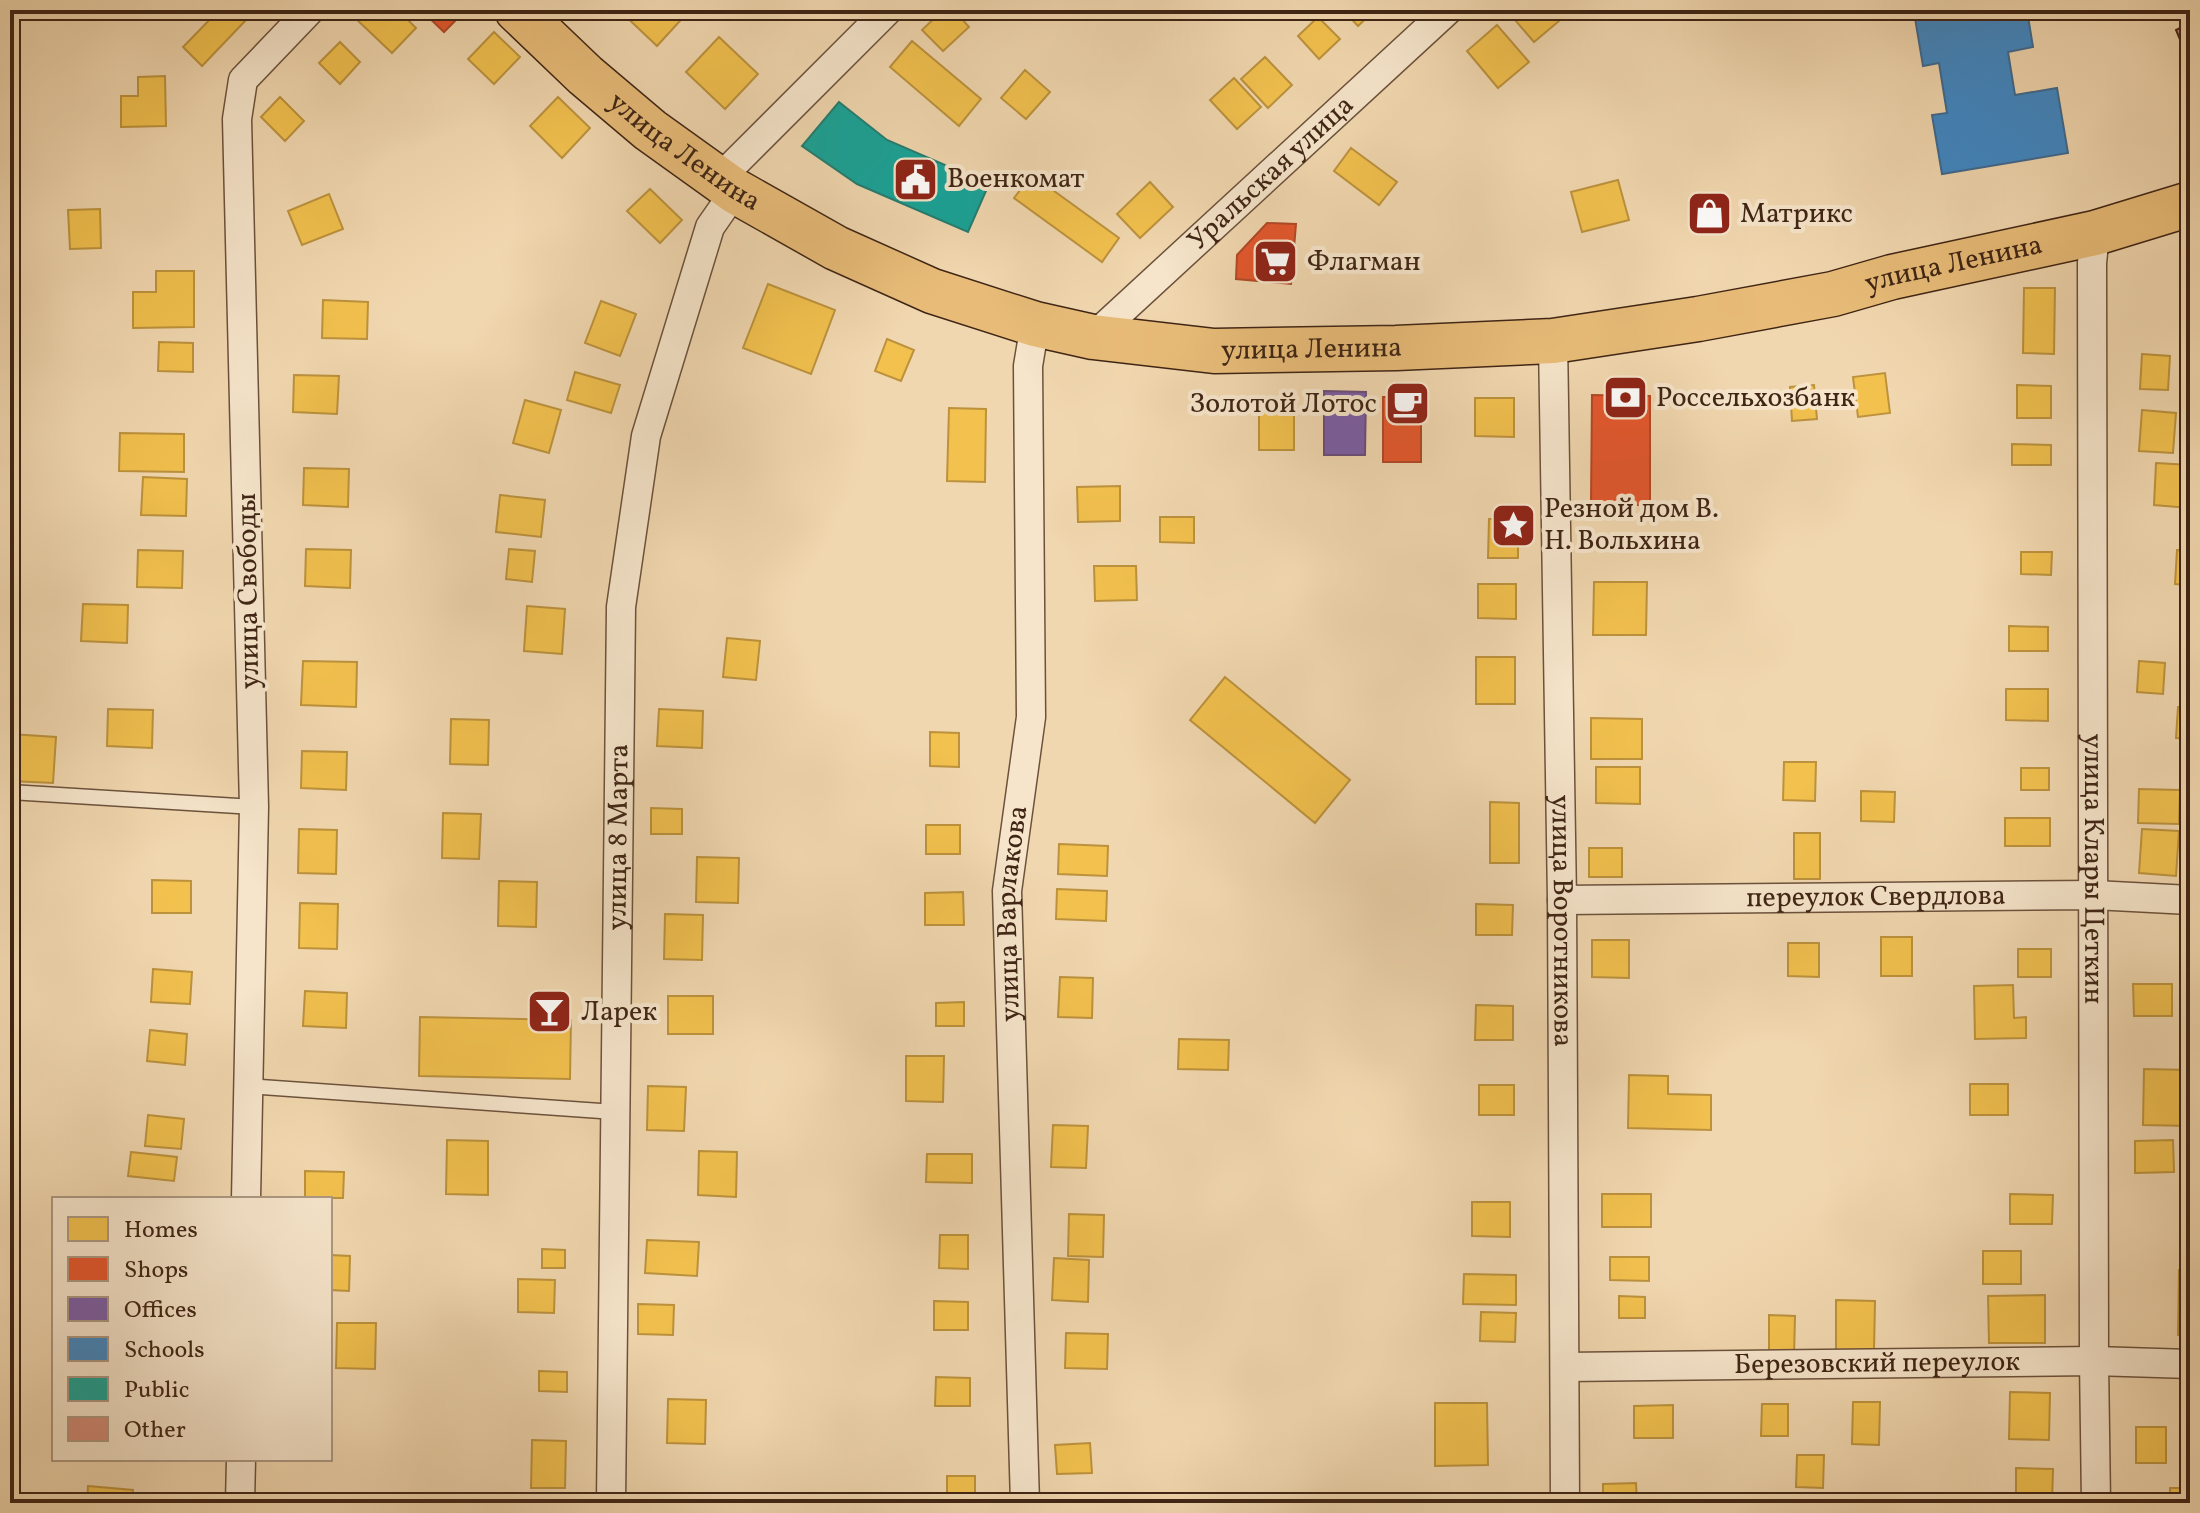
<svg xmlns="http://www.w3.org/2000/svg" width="2200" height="1513" viewBox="0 0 2200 1513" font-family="Vollkorn,serif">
  <rect width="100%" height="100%" fill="#f1d7af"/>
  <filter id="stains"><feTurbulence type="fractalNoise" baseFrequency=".0025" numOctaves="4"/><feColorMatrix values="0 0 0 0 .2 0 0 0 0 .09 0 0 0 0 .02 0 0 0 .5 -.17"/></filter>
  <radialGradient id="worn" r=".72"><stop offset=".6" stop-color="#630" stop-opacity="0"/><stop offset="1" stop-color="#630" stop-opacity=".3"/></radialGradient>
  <!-- homes -->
  <path fill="#f2c14e" stroke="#bc923d" stroke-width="2" d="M219,10H235L246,20L202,66L183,47Z
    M361,10H398L416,28L392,53L354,17Z
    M619,10H690L657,46Z
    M943,10H954L969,27L943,51L922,30Z
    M1343,10H1375L1358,26Z
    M1512,10H1549L1559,21L1534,42L1509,13Z
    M1318,17L1340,39L1319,59L1298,36Z
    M1497,25L1529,62L1498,88L1467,51Z
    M494,32L520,57L494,84L468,59Z
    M719,37L758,74L725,109L686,72Z
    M912,41L981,99L959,126L890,67Z
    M340,42L360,62L340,84L319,63Z
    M1265,57L1292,85L1268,108L1241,79Z
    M1025,70L1050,92L1026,119L1001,98Z
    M165,76L166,126L121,127V96H138V77Z
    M1234,78L1261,107L1237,129L1210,100Z
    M280,97L304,121L285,141L261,117Z
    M558,97L590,128L562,158L530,126Z
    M1351,148L1397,182L1379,205L1334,171Z
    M1032,175L1119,238L1102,262L1014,198Z
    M1618,180L1629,220L1582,232L1571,192Z
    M1150,182L1173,207L1140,238L1117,214Z
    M650,189L682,220L660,243L627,211Z
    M329,194L343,229L302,245L288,211Z
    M100,209L101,248L70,249L68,210Z
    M156,271H194V327L133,328V292H156Z
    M768,284L835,310L811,374L743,348Z
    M2024,288H2055L2054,354L2023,353Z
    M323,300L368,302L367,339L322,338Z
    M601,301L636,314L620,356L585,343Z
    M887,339L914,350L901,381L875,371Z
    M159,342L193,343V372L158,371Z
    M2142,354L2170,356L2168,390L2140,389Z
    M575,372L620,385L611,413L567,400Z
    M1885,373L1890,413L1858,417L1853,377Z
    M294,375L339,376L337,414L293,412Z
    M1814,385L1817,419L1792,421L1790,387Z
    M2017,385L2051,386V418H2017Z
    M1475,398H1514V437L1475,436Z
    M525,400L561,410L549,453L513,443Z
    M1259,406H1294V450H1259Z
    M949,408L986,409L985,482L947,481Z
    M2142,410L2176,413L2173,453L2139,451Z
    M120,433L184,434V472L119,471Z
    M2012,444L2051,445V465H2012Z
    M2156,463L2190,465L2189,508L2154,505Z
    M304,468L349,469L348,507L303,505Z
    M143,477L187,479L186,516L141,515Z
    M1120,486V521L1078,522L1077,487Z
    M500,495L545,500L541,537L496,532Z
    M1160,517H1194V543L1160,542Z
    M1489,519H1518V558H1488Z
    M306,549L351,550L350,588L305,586Z
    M509,549L535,551L532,582L506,579Z
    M138,550L183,551L182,588L137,587Z
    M2177,550L2190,551V585L2175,584Z
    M2021,552H2052L2051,575L2021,574Z
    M1094,566H1136L1137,600L1095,601Z
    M1594,582H1647L1646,635H1593Z
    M1478,584H1516V619L1478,618Z
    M83,604L128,605L127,643L81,641Z
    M527,606L565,609L562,654L524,651Z
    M2009,626L2048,627V651H2009Z
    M727,638L760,641L756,680L723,677Z
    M1476,657H1515V704H1476Z
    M303,661L357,662L356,707L301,705Z
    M2139,661L2165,663L2163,694L2137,692Z
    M1225,677L1350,780L1315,823L1190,720Z
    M2006,689H2048V721L2006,720Z
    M2178,707H2190V739L2176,738Z
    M108,709L153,710L152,748L107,746Z
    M659,709L703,711L702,748L657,746Z
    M1591,718L1642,719V759H1591Z
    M451,719L489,720L488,765L450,764Z
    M930,732L959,733V767L930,766Z
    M10,734L56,737L53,783L10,781Z
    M302,751L347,752L346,790L301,788Z
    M1784,762H1816L1815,801L1783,800Z
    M1596,767H1640V804L1596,803Z
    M2021,768H2049V790H2021Z
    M2139,789L2180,790L2179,824L2138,823Z
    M1861,791L1895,792L1894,822L1861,821Z
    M1490,802L1519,803V863H1490Z
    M651,808L682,809V834H651Z
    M443,813L481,814L479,859L442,858Z
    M2005,818H2050V846H2005Z
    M926,825H960V854H926Z
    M299,829L337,830L336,874L298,873Z
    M2142,829L2179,831L2176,876L2139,873Z
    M1794,833H1820V879H1794Z
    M1059,844L1108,846L1107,876L1058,874Z
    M1589,848H1622V877H1589Z
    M697,857L739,858L738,903L696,902Z
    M152,880L191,881V913H152Z
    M499,881L537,882L536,927L498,926Z
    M1057,889L1107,891L1106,921L1056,919Z
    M963,892L964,925H925V893Z
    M300,903L338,904L337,949L299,948Z
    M1476,904L1513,905L1512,935H1476Z
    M665,914L703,915L702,960L664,959Z
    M1881,937H1912V976H1881Z
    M1592,940H1629V978L1592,977Z
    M1788,943H1819V977L1788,976Z
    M2018,949H2051V977H2018Z
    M153,969L192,972L190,1004L151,1002Z
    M1060,977L1093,978L1092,1018L1058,1017Z
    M2133,984H2172V1016H2134Z
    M2013,985L2014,1018L2026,1017V1038L1975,1039L1974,986Z
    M305,991L347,993L346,1028L303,1026Z
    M668,996H713V1034H668Z
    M964,1002V1026H936V1003Z
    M1476,1005L1513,1006V1040H1475Z
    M420,1017L571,1020L570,1079L419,1076Z
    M150,1030L187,1034L185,1065L147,1061Z
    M1179,1039L1229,1040L1228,1070L1178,1069Z
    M906,1056H944L943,1102L906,1101Z
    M2144,1069L2190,1070V1126L2143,1125Z
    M1629,1075L1668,1076V1094L1711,1095V1130L1628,1128Z
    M1970,1084H2008V1115H1970Z
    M1479,1085H1514V1115H1479Z
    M648,1086L686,1087L684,1131L647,1130Z
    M148,1115L184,1119L181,1149L145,1146Z
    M1053,1125L1088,1126L1086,1168L1051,1167Z
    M447,1140L488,1141V1195L446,1194Z
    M2173,1140L2174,1172L2135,1173V1141Z
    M699,1151L737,1152L736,1197L698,1195Z
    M131,1152L177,1157L174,1181L128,1176Z
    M927,1154H972V1183L926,1182Z
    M305,1171L344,1172L343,1198H305Z
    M1602,1194H1651V1227H1602Z
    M2010,1194L2053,1195L2052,1224H2010Z
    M1472,1202H1510V1237L1472,1236Z
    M1069,1214L1104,1215L1103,1257L1068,1256Z
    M940,1235H968V1269L939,1268Z
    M647,1240L699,1242L697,1276L645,1273Z
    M542,1249L565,1250V1268H542Z
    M1983,1251H2021V1284H1983Z
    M330,1255L350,1256L349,1291L330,1290Z
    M1610,1257H1649V1281L1610,1280Z
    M1054,1258L1089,1260L1088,1302L1052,1300Z
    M2179,1270H2190V1335H2178Z
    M1464,1274L1516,1275V1305L1463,1304Z
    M518,1279L555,1280L554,1313L518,1312Z
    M2045,1295V1343H1989L1988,1296Z
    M1619,1296L1645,1297V1318H1619Z
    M1836,1300L1875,1301L1874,1350H1836Z
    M934,1301L968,1302V1330H934Z
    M638,1304L674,1305L673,1335L638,1334Z
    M1481,1312L1516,1313L1515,1342L1480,1341Z
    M1769,1315L1795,1316L1794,1357L1769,1356Z
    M337,1323H376L375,1369L336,1368Z
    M1066,1333L1108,1334L1107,1369L1065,1368Z
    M539,1371L567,1372V1392L539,1391Z
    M936,1377L970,1378V1406H935Z
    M2010,1392L2050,1393L2049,1440L2009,1439Z
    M668,1399L706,1400L705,1444L667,1443Z
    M1853,1402H1880L1879,1445L1852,1444Z
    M1435,1403H1487L1488,1465L1435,1466Z
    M1762,1404H1788V1436H1761Z
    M1673,1405V1438H1634V1406Z
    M2136,1427H2166V1463H2136Z
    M532,1440L566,1441L565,1488H531Z
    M1090,1443L1092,1473L1057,1474L1055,1445Z
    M1797,1455H1824L1823,1488L1796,1487Z
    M2016,1468L2053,1469L2052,1503H2016Z
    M947,1476H975V1503H947Z
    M1636,1483L1637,1503H1603V1484Z
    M88,1486L133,1490L132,1503H87Z
    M2170,1488H2190V1503H2170Z
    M300,1496L333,1497V1503H300Z"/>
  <!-- shops -->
  <path fill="#e4572e" stroke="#b24826" stroke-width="2" d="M421,10H466L444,32Z
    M1267,223L1296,224L1291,284L1236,279L1237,255Z
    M1592,395L1650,396V505H1591Z
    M1383,397H1421V462H1383Z"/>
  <!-- offices -->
  <path fill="#7b5ea7" stroke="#694d7b" stroke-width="2" d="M1324,391L1366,392L1365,455H1324Z"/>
  <!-- schools -->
  <path fill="#3f88c5" stroke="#3f6a90" stroke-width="2" d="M1926,10H2027L2033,47L2008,52L2015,95L2057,88L2068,153L1942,174L1932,115L1947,113L1939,63L1923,66L1914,12Z"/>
  <!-- public -->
  <path fill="#17a398" stroke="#237d71" stroke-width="2" d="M839,102L887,140L989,184L968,232L857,184L802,146Z"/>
  <!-- building -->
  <path fill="#d18a78" stroke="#3f2515" stroke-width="2" d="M2190,23V63L2176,30Z"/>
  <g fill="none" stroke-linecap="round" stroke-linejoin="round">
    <defs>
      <path id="service" d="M10,792L254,807
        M248,1086L615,1112"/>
      <g id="minor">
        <path d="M718,180L888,10"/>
        <path id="s1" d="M2095,233L2092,263L2094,1361L2096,1503"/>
        <path id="s2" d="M1093,337L1448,10"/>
        <path id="s3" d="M1553,341L1562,900L1565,1503"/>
        <path id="s4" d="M1562,900L2094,895L2190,900"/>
        <path d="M246,1199L254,807L237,119L243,80L310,10"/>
        <path id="s5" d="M1565,1367L2094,1361L2190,1364"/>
        <path d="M240,1503L241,1459"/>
        <path id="s6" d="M611,1503L621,607L646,436L710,227L735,191"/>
        <path id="s7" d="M1025,1503L1007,891L1031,717L1028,366L1035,324"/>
      </g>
      <g id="primary">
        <path id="s8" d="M517,10L585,75L650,130L735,191L836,248L932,291L1035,324L1093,337L1214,351L1396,348L1553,341L1698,319L1833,294L1892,277L2095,233L2190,204"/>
      </g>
    </defs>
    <!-- service casing -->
    <use href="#service" stroke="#6c523c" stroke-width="17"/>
    <!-- minor casing -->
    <use href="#minor" stroke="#6c523c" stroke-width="31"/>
    <!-- primary casing -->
    <use href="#primary" stroke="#3f2515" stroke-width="47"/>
    <!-- service -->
    <use href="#service" stroke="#f6e5cb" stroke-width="14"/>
    <!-- minor -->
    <use href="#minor" stroke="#f6e5cb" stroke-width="28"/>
    <!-- primary -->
    <use href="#primary" stroke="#e8bc78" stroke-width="44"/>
  </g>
  <!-- icons -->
  <defs>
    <symbol id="civic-square" viewBox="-11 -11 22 22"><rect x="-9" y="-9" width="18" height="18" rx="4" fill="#8f2418" stroke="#f6e5cb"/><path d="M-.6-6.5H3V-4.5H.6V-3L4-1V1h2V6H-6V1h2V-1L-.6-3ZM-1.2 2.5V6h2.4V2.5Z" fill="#fff"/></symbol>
    <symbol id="shop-square" viewBox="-11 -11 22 22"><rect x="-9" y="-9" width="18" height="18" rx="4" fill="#8f2418" stroke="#f6e5cb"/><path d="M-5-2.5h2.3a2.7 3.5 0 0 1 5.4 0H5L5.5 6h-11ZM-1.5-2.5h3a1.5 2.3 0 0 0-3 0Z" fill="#fff"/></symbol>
    <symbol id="supermarket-square" viewBox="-11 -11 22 22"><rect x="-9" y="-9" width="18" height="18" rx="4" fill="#8f2418" stroke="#f6e5cb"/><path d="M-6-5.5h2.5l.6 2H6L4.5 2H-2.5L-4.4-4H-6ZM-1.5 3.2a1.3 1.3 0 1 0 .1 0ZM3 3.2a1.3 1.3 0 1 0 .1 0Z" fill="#fff"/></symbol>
    <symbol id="bank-square" viewBox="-11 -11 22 22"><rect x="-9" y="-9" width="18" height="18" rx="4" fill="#8f2418" stroke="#f6e5cb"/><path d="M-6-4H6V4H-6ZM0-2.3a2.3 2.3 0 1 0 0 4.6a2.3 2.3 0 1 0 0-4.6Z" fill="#fff"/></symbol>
    <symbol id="cafe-square" viewBox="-11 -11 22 22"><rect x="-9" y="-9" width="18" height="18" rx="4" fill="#8f2418" stroke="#f6e5cb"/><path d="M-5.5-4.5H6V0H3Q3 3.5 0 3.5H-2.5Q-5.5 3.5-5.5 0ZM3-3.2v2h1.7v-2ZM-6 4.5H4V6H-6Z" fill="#fff"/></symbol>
    <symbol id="sight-square" viewBox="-11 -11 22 22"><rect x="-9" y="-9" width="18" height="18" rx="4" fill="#8f2418" stroke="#f6e5cb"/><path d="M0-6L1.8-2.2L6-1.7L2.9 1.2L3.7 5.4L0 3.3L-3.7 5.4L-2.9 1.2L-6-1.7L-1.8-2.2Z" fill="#fff"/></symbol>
    <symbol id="bar-square" viewBox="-11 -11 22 22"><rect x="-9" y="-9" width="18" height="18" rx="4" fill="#8f2418" stroke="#f6e5cb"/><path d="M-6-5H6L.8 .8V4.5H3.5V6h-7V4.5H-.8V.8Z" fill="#fff"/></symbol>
  </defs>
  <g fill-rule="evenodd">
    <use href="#civic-square" x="890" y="154" width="51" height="51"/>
    <use href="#shop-square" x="1684" y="188" width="51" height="51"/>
    <use href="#supermarket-square" x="1250" y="236" width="51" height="51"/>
    <use href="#bank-square" x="1600" y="372" width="51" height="51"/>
    <use href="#cafe-square" x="1382" y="378" width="51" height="51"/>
    <use href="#sight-square" x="1488" y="500" width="51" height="51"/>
    <use href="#bar-square" x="524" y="986" width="51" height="51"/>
  </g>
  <g text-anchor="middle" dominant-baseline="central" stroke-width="8" stroke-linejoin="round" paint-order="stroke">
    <!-- street labels -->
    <g font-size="28" fill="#3f2515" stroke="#f6e5cb">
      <text stroke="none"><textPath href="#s8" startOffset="220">улица Ленина</textPath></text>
      <text stroke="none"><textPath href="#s2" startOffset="242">Уральская улица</textPath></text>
      <text stroke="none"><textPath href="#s8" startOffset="1542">улица Ленина</textPath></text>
      <text stroke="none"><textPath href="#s8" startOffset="892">улица Ленина</textPath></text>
      <text transform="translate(249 591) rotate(-91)">улица Свободы</text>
      <text stroke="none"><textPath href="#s6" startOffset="666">улица 8 Марта</textPath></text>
      <text stroke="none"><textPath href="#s1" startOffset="636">улица Клары Цеткин</textPath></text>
      <text stroke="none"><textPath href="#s4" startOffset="314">переулок Свердлова</textPath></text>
      <text stroke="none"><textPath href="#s7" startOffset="590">улица Варлакова</textPath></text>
      <text stroke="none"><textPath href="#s3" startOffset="580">улица Воротникова</textPath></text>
      <text stroke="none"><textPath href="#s5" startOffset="312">Березовский переулок</textPath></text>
    </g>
    <!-- poi labels -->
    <g font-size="28" fill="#3f2515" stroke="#f6e5cb" text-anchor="start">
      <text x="947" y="179">Военкомат</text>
      <text x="1740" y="214">Матрикс</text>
      <text x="1307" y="262">Флагман</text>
      <text x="1656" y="398">Россельхозбанк</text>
      <text x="1377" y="404" text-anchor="end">Золотой Лотос</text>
      <text x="1544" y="509">Резной дом В.<tspan x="1544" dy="32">Н. Вольхина</tspan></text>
      <text x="581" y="1012">Ларек</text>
    </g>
  </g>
  <!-- margin -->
  <rect width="2200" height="1513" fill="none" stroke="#f1d7af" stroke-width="40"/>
  <rect x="12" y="12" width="2176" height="1489" fill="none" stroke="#3f2515" stroke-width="4"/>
  <rect x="20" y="20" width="2160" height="1473" fill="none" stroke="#3f2515" stroke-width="2"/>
  <!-- legend -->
  <rect x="52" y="1197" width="280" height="264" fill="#f6e5cb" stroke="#ad9882" stroke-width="2"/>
  <rect x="68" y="1217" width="40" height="24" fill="#f2c14e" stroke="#ad9882" stroke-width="2"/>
  <text x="124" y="1237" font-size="24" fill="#3f2515">Homes</text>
  <rect x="68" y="1257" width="40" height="24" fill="#e4572e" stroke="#ad9882" stroke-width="2"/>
  <text x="124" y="1277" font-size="24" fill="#3f2515">Shops</text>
  <rect x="68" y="1297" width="40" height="24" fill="#7b5ea7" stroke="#ad9882" stroke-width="2"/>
  <text x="124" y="1317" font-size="24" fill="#3f2515">Offices</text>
  <rect x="68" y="1337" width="40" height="24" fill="#3f88c5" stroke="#ad9882" stroke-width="2"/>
  <text x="124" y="1357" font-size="24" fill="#3f2515">Schools</text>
  <rect x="68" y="1377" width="40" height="24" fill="#17a398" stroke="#ad9882" stroke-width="2"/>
  <text x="124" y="1397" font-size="24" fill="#3f2515">Public</text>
  <rect x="68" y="1417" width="40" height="24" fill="#d18a78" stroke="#ad9882" stroke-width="2"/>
  <text x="124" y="1437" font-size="24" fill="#3f2515">Other</text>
  <rect width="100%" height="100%" filter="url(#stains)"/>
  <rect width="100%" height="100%" fill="url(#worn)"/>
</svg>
